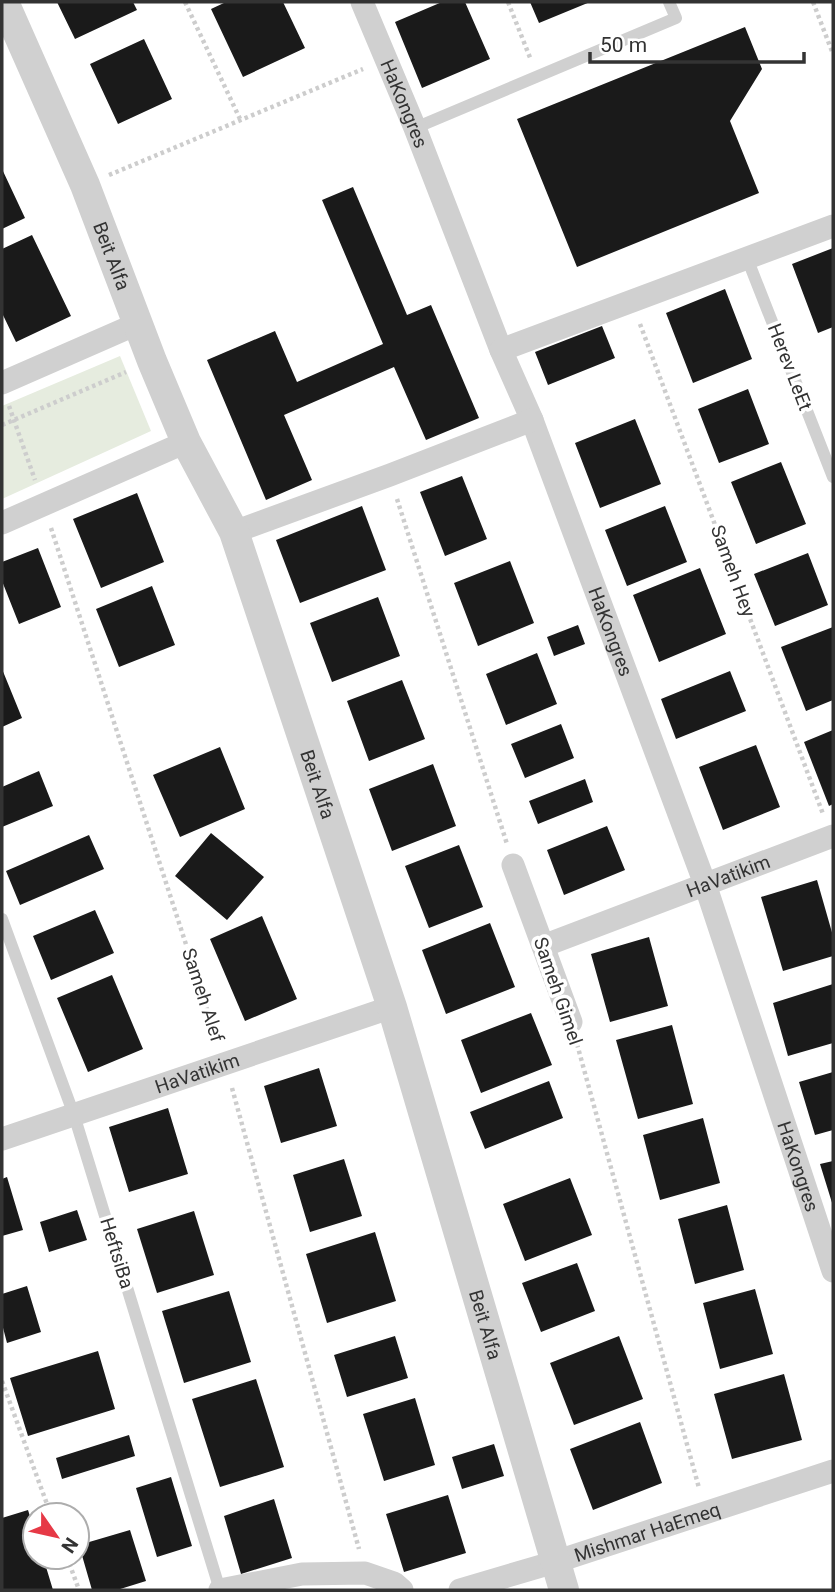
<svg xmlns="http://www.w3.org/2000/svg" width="835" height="1592" viewBox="0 0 835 1592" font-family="Roboto,sans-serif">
  <rect width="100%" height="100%" fill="#fff"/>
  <!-- green -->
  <path fill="#e6ecdf" d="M120,356L151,431L2,499V406Z"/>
  <!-- building -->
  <path fill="#1a1a1a" d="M57,2H133L137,10L75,39Z
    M226,2H283L305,48L243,77L211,9Z
    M442,2H465L490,59L422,88L395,22Z
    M530,2H590L539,23Z
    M745,27L762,69L730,121L759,193L577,267L517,119Z
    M144,39L172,99L118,124L90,64Z
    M2,169L25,218L2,229Z
    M353,187L407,315L431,305L479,418L426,440L394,367L284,415L312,480L266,500L207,360L275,331L297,382L383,344L322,200Z
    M32,235L71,316L16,342L2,313V249Z
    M833,248V327L818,333L792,264Z
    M725,289L752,359L693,383L666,313Z
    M602,326L615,358L548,385L535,352Z
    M748,389L769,444L719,463L698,409Z
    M635,419L661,484L600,508L575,443Z
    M781,462L806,524L756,544L731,482Z
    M462,476L487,539L445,556L420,492Z
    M137,493L164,562L101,588L73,519Z
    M362,506L386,570L300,603L276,540Z
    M665,506L687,562L627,586L605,530Z
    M38,548L61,607L19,624L2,581V562Z
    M808,553L828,605L775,626L754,574Z
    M510,561L534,623L478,646L454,583Z
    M700,568L726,634L659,662L633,595Z
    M152,586L175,645L119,667L96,609Z
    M378,597L400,656L332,682L310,623Z
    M578,625L585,644L554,656L547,637Z
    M833,627V700L806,711L781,647Z
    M537,653L557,704L506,725L486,674Z
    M2,669L22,718L2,727Z
    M730,671L746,711L676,739L661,699Z
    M402,680L425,739L369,761L347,701Z
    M561,724L574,758L525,778L511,744Z
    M833,730V804L829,806L804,742Z
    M756,745L780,807L723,830L699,767Z
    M220,747L245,809L180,837L153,775Z
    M433,764L456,826L392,851L369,789Z
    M39,771L53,806L2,827V787Z
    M585,779L593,802L538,824L529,801Z
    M607,826L625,870L564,895L547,850Z
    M211,833L264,877L227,920L175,876Z
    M89,835L104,869L20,905L6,871Z
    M459,845L483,907L429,928L405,866Z
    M817,880L833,936V956L783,971L761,897Z
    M95,910L114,953L51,980L33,936Z
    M262,916L297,999L245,1021L210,939Z
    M490,923L515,987L446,1014L422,950Z
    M649,937L668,1006L610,1022L591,954Z
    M112,975L143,1049L88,1072L57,998Z
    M833,984V1043L788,1056L773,1003Z
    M531,1013L552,1065L481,1093L461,1040Z
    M672,1025L693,1104L638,1119L616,1040Z
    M319,1068L337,1126L281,1143L264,1086Z
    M833,1072V1130L815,1135L799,1082Z
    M549,1081L563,1118L485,1149L470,1112Z
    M168,1108L188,1174L129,1192L109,1127Z
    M703,1118L720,1183L660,1200L643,1135Z
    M344,1159L362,1216L310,1232L293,1175Z
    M833,1161V1206L820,1164Z
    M7,1177L23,1230L2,1236V1179Z
    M570,1178L592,1235L525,1261L503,1204Z
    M727,1205L744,1270L695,1284L678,1219Z
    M77,1210L87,1240L49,1252L40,1222Z
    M194,1211L214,1275L157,1293L137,1229Z
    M375,1232L396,1301L327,1323L306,1254Z
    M577,1263L595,1311L541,1332L522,1283Z
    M27,1286L41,1332L7,1343L2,1324V1294Z
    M755,1289L773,1354L720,1369L703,1303Z
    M229,1291L251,1362L184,1383L162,1311Z
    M395,1336L408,1378L347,1397L334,1355Z
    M619,1336L643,1399L574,1425L550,1363Z
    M98,1351L115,1409L28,1436L10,1378Z
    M784,1374L802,1440L732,1459L714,1394Z
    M256,1379L284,1467L220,1487L192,1399Z
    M415,1398L435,1465L384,1481L363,1414Z
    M640,1422L662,1483L593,1510L570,1449Z
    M129,1435L135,1456L62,1479L56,1458Z
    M494,1444L504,1476L462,1489L452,1457Z
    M171,1477L192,1546L157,1557L136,1488Z
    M448,1495L466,1553L404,1572L386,1514Z
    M274,1499L292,1558L241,1574L224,1516Z
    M28,1510L35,1532V1557H43L53,1590H2V1518Z
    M130,1530L146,1581L117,1590H92L79,1545Z"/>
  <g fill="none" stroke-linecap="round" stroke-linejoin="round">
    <!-- path -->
    <path stroke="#cdcdcd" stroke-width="4.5" stroke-dasharray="3.5 3.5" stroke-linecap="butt" d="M185,2L240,119
      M508,2L531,60
      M813,2L833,54
      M109,175L363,69
      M640,324L823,814
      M9,406L35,480
      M2,425L126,372
      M397,499L507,844
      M51,528L217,1040
      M577,1044L699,1488
      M232,1088L359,1549
      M2,1381L51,1515
      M67,1557L79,1590"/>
    <!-- service -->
    <path stroke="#d0d0d0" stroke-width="12" d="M415,128L676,18L669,2
      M747,258L833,477
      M2,919L74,1115L220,1590"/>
    <!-- minor -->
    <g stroke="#d0d0d0" stroke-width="23">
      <path id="s1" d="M362,2L415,128L501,350L532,420L705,884L833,1271"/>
      <path d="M501,350L833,226"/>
      <path d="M2,383L139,323"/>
      <path d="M2,523L186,442"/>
      <path d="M234,532L390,475L532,420"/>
      <path d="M513,865L571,1022"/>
      <path id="s2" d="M543,946L833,836"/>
      <path id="s3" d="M2,1139L392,1007"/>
      <path d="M220,1590L302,1574L365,1573L394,1583L402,1590"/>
      <path id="s4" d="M460,1590L555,1562L833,1471"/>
    </g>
    <!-- tertiary -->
    <path stroke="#d0d0d0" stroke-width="30" id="s5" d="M4,2L85,185L152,361L186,442L234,532L392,1007L564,1590"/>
  </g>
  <g text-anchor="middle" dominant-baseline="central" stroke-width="7" stroke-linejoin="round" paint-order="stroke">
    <!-- street labels -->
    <g font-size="19" fill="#333" stroke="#fff">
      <text stroke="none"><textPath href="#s1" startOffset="110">HaKongres</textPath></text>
      <text stroke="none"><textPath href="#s5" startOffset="276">Beit Alfa</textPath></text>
      <text transform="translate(790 367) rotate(69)">Herev LeEt</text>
      <text transform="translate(733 571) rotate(70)">Sameh Hey</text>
      <text stroke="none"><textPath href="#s1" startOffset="677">HaKongres</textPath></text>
      <text stroke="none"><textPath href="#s5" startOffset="844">Beit Alfa</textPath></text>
      <text stroke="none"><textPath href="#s2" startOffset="198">HaVatikim</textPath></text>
      <text transform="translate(558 991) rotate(71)">Sameh Gimel</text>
      <text transform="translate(203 995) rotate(72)">Sameh Alef</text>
      <text stroke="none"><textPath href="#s3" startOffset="206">HaVatikim</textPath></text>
      <text stroke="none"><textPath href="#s1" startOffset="1244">HaKongres</textPath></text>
      <text transform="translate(117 1253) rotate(73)">HeftsiBa</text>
      <text stroke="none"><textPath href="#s5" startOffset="1410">Beit Alfa</textPath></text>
      <text stroke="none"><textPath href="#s4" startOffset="196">Mishmar HaEmeq</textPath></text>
    </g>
  </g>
  <!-- border -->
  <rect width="835" height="1592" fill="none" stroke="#333333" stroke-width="7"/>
  <!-- north arrow -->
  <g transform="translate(56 1536) rotate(124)"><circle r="33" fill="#ffffff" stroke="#adadad" stroke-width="2"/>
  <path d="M0-5L12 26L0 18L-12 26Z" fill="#e63946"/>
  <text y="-10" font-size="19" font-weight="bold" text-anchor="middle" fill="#333333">N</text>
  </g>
  <!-- scale -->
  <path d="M590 52v10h214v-10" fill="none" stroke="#333333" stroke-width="3.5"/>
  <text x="600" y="52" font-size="21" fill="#333333" stroke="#ffffff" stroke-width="5" paint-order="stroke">50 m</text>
</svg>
